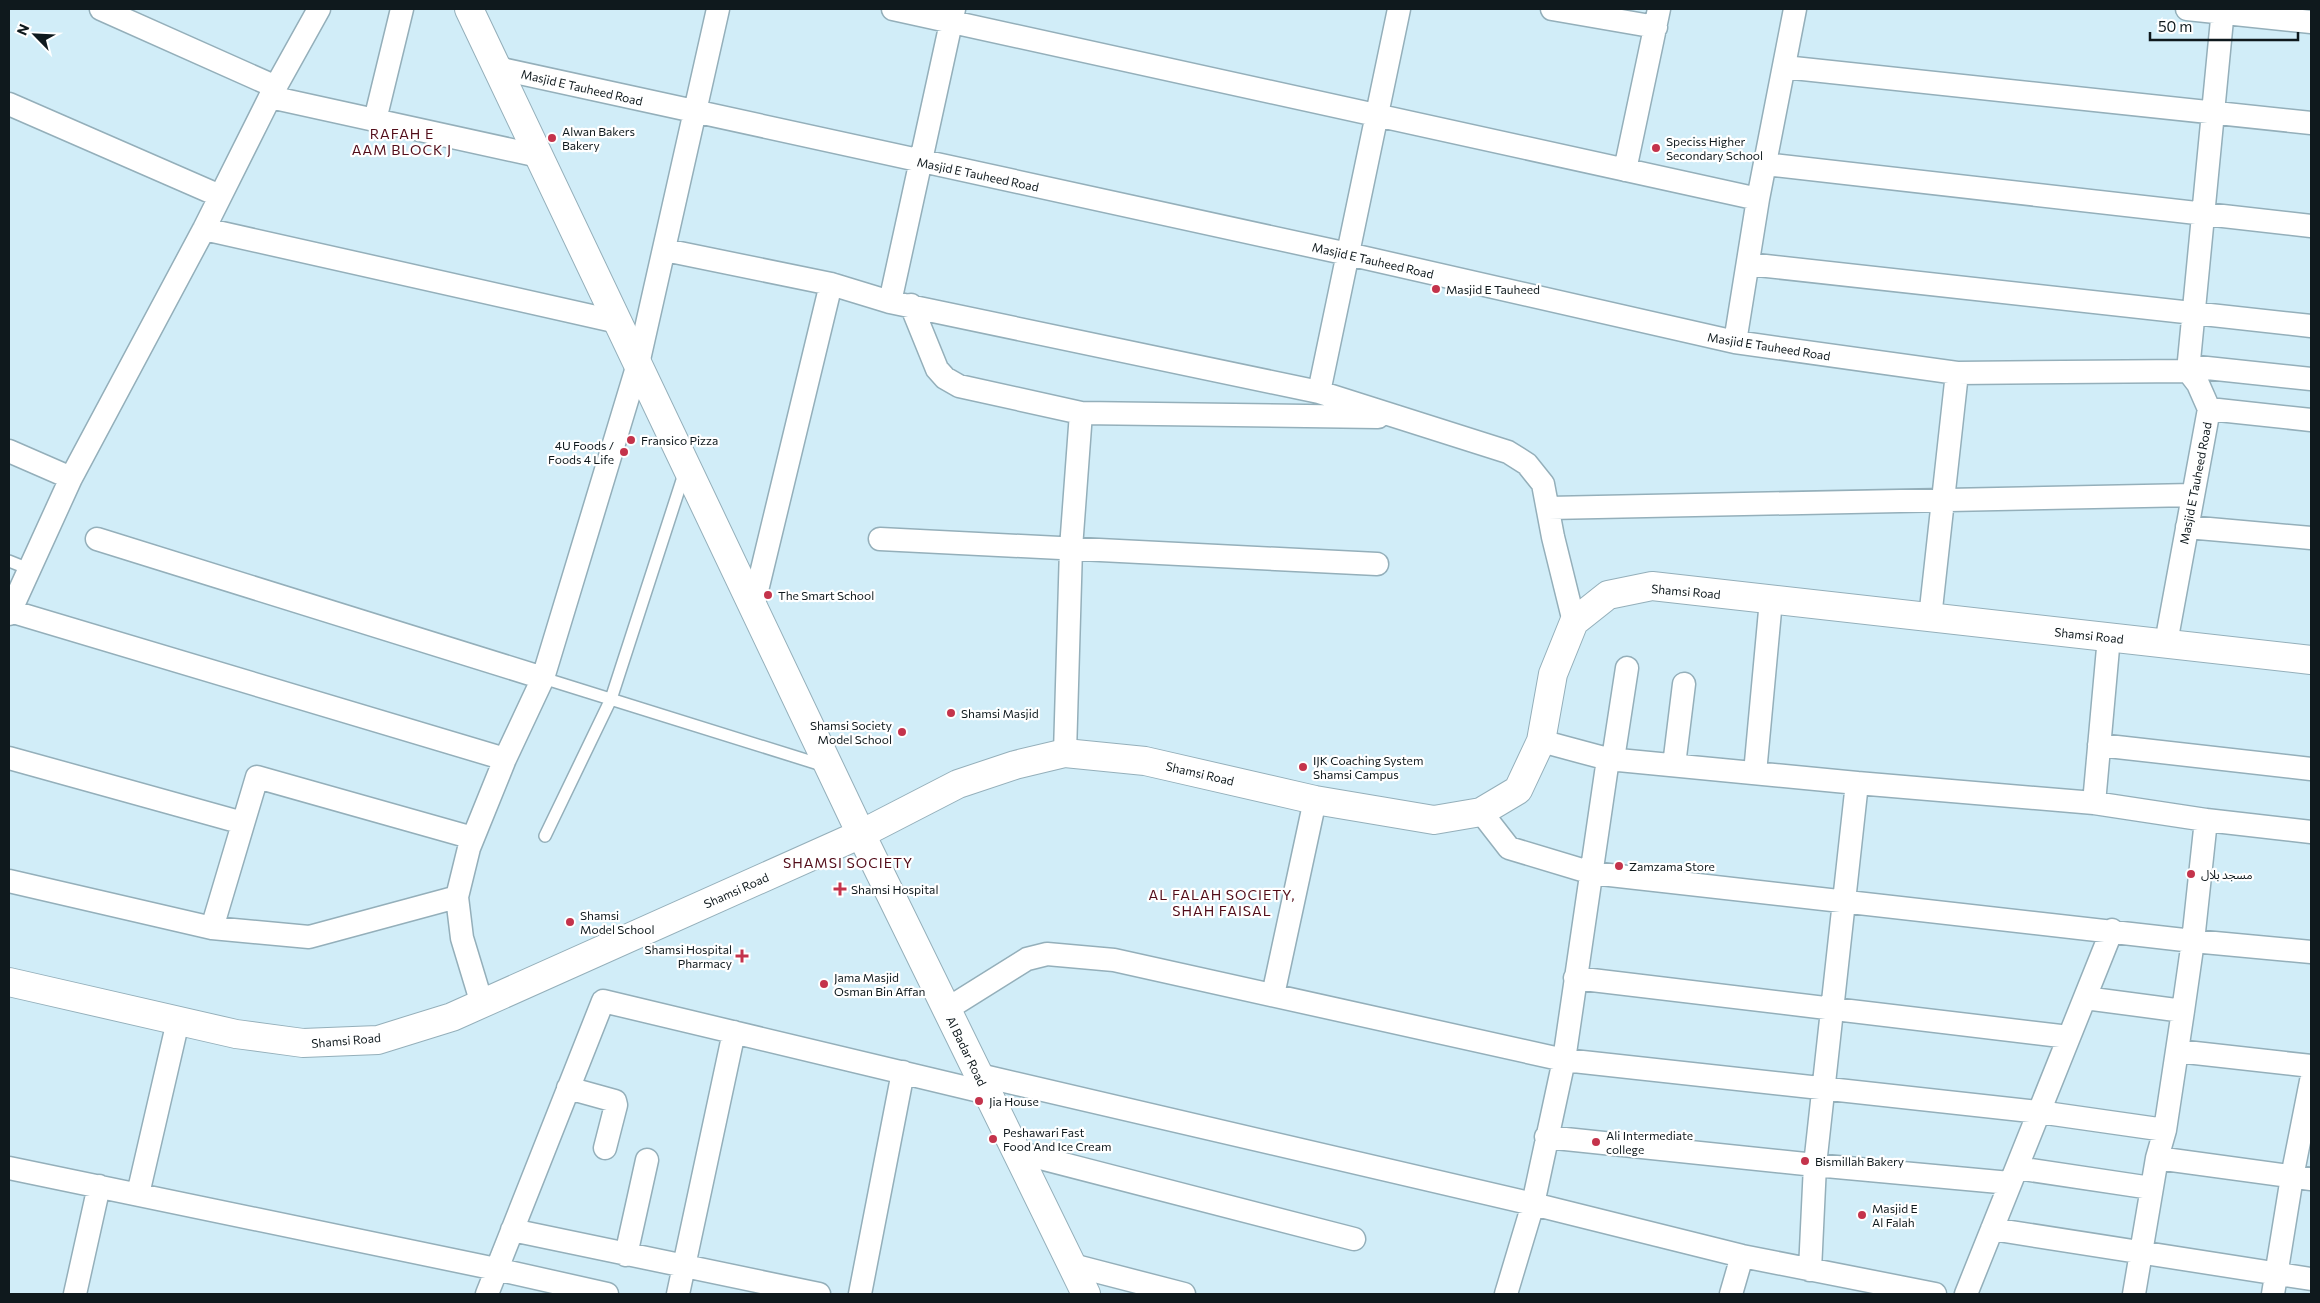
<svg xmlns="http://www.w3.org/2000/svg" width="2320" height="1303" viewBox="0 0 2320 1303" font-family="Commissioner,'Noto Sans Arabic',sans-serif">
  <rect width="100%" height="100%" fill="#d1edf8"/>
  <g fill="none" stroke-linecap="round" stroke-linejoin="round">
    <defs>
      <path id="lane" d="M9,561L29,569
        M543,678L825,766
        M545,836L611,699L685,471"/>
      <path id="street" d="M101,9L276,87
        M893,9L1758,199
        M1552,9L1656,27
        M2187,9L2311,22
        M1784,67L2311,123
        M497,68L1348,254L1735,342L1957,373L2188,371L2198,384L2209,409L2166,643
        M270,97L539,156
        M9,104L220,196
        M375,120L402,9
        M1765,164L2311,226
        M1625,170L1659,9
        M204,229L618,322
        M665,250L831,284L890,302L1319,392L1508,452L1527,464L1543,484L1553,537L1574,622
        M1748,264L2311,326
        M890,302L954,9
        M911,305L937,369L945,378L959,386L1081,413L1378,417
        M1735,342L1758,199L1795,9
        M2188,366L2311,379
        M2188,371L2223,9
        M1319,392L1399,9
        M2209,409L2311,420
        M9,451L71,478
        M1549,508L2193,495
        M2187,527L2311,538
        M97,539L543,678
        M880,539L1377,564
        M753,607L831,284
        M10,611L505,759
        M9,614L71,478L204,229L270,97L319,9
        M1930,618L1957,373
        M1541,741L1608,759L1857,783L2094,803L2109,637
        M2099,745L2311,769
        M1065,753L1071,548L1081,413
        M9,758L243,823
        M1613,759L1627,668
        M1674,765L1684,684
        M1755,773L1771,600
        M2094,803L2206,820
        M1481,812L1509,848L1592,873L2193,941L2311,952
        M9,881L212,928L309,937L457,897
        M212,928L257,777L473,838
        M1575,978L2069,1037
        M1273,995L1315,800
        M2085,998L2183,1011
        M482,1004L462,938L457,897L469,848L505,759L543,678L638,364L718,9
        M947,1009L1027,959L1047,954L1114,960L1564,1060L2039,1112L2165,1130
        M2177,1051L2311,1066
        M979,1075L1533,1204L1742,1256L1935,1294
        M568,1088L615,1101L616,1105L605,1148
        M1546,1137L1815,1165L2010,1183
        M1017,1152L1354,1239
        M2157,1158L2311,1179
        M9,1168L496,1269L607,1294
        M2017,1168L2151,1188
        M138,1194L178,1021
        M1992,1229L2311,1279
        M512,1230L819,1294
        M626,1255L647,1160
        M1072,1265L1184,1294
        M1810,1270L1815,1165L1857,783
        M75,1294L99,1186
        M487,1294L603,1001L988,1093
        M678,1294L734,1032
        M860,1294L903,1072
        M1506,1294L1533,1204L1564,1060L1608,759
        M1731,1294L1742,1256
        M1966,1294L2112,930
        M2134,1294L2157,1158L2165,1130L2183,1011L2193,941L2206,820L2311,832
        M2273,1294L2292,1177L2311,1081"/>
      <path id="secondary" d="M469,9L861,834L1086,1294
        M9,982L236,1034L303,1043L378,1040L452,1017L861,834L958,784L1015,765L1065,753L1145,761L1315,800L1434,820L1481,812L1518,790L1541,741L1553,674L1574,622L1608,595L1652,586L2311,660"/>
    </defs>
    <!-- lane casing -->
    <use href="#lane" stroke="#94afba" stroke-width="14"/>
    <!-- street casing -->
    <use href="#street" stroke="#94afba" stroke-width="25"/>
    <!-- secondary casing -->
    <use href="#secondary" stroke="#94afba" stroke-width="30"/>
    <!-- lane -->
    <use href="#lane" stroke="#fff" stroke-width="11"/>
    <!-- street -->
    <use href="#street" stroke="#fff" stroke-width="22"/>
    <!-- secondary -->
    <use href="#secondary" stroke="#fff" stroke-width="28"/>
  </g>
  <!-- markers -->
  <g fill="#c4334b" stroke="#fff" stroke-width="2">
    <circle cx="552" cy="138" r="5"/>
    <circle cx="1656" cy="148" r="5"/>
    <circle cx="1436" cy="289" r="5"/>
    <circle cx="631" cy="440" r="5"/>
    <circle cx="624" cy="452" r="5"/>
    <circle cx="768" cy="595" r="5"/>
    <circle cx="951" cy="713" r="5"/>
    <circle cx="902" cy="732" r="5"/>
    <circle cx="1303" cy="767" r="5"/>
    <circle cx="1619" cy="866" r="5"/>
    <circle cx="2191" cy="874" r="5"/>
    <path d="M837.5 881.5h5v5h5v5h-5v5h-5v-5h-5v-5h5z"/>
    <circle cx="570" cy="922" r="5"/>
    <path d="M739.5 948.5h5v5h5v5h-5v5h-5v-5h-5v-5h5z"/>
    <circle cx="824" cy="984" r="5"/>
    <circle cx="979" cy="1101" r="5"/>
    <circle cx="993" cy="1139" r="5"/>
    <circle cx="1596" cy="1142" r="5"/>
    <circle cx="1805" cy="1161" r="5"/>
    <circle cx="1862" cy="1215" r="5"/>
  </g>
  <g text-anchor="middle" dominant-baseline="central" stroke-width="4.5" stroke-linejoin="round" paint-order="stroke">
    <!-- street labels -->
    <g font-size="12" fill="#0f191d" stroke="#fff">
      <text transform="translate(582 87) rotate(13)">Masjid E Tauheed Road</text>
      <text transform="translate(978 174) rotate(12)">Masjid E Tauheed Road</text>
      <text transform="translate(1373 260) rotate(13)">Masjid E Tauheed Road</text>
      <text transform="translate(1769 346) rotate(9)">Masjid E Tauheed Road</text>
      <text transform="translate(2195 483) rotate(-79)">Masjid E Tauheed Road</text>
      <text transform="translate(1686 591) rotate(5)">Shamsi Road</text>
      <text transform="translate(2089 635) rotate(6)">Shamsi Road</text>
      <text transform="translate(1200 773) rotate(13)">Shamsi Road</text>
      <text transform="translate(736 890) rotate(-24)">Shamsi Road</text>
      <text transform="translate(346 1040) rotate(-5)">Shamsi Road</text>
      <text transform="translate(967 1051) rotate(64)">Al Badar Road</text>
    </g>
    <!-- poi labels -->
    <g font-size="12" fill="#0f191d" stroke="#fff" text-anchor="start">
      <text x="562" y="131">Alwan Bakers<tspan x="562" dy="14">Bakery</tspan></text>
      <text x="1666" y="141">Speciss Higher<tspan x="1666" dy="14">Secondary School</tspan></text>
      <text x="1446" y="289">Masjid E Tauheed</text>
      <text x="641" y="440">Fransico Pizza</text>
      <text x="614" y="445" text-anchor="end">4U Foods /<tspan x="614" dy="14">Foods 4 Life</tspan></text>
      <text x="778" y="595">The Smart School</text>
      <text x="961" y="713">Shamsi Masjid</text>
      <text x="892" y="725" text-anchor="end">Shamsi Society<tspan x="892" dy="14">Model School</tspan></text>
      <text x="1313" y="760">IJK Coaching System<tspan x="1313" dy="14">Shamsi Campus</tspan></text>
      <text x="1629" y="866">Zamzama Store</text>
      <text x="2201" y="874">مسجد بلال</text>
      <text x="851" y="889">Shamsi Hospital</text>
      <text x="580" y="915">Shamsi<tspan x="580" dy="14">Model School</tspan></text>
      <text x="732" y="949" text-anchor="end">Shamsi Hospital<tspan x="732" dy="14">Pharmacy</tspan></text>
      <text x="834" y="977">Jama Masjid<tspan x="834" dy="14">Osman Bin Affan</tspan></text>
      <text x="989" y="1101">Jia House</text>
      <text x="1003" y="1132">Peshawari Fast<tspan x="1003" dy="14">Food And Ice Cream</tspan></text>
      <text x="1606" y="1135">Ali Intermediate<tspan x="1606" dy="14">college</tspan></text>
      <text x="1815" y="1161">Bismillah Bakery</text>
      <text x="1872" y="1208">Masjid E<tspan x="1872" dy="14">Al Falah</tspan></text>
    </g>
    <!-- neighbourhood labels -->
    <g font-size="14" letter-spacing="1" fill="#520c19" stroke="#fff">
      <text x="402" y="133">RAFAH E<tspan x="402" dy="16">AAM BLOCK J</tspan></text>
      <text x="848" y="862">SHAMSI SOCIETY</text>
      <text x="1222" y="894">AL FALAH SOCIETY,<tspan x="1222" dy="16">SHAH FAISAL</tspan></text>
    </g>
  </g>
  <!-- border -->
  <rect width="2320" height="1303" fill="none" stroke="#0f191d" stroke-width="20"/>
  <!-- north arrow -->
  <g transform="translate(35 35) rotate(294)" stroke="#ffffff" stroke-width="4" paint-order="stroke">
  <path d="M0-4L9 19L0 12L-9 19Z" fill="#0f191d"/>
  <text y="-8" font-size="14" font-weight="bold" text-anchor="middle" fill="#0f191d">N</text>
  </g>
  <!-- scale -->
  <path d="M2150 32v8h148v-8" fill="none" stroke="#0f191d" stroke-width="2.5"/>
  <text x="2158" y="32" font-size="15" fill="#0f191d" stroke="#ffffff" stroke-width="4" paint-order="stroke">50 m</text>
</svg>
